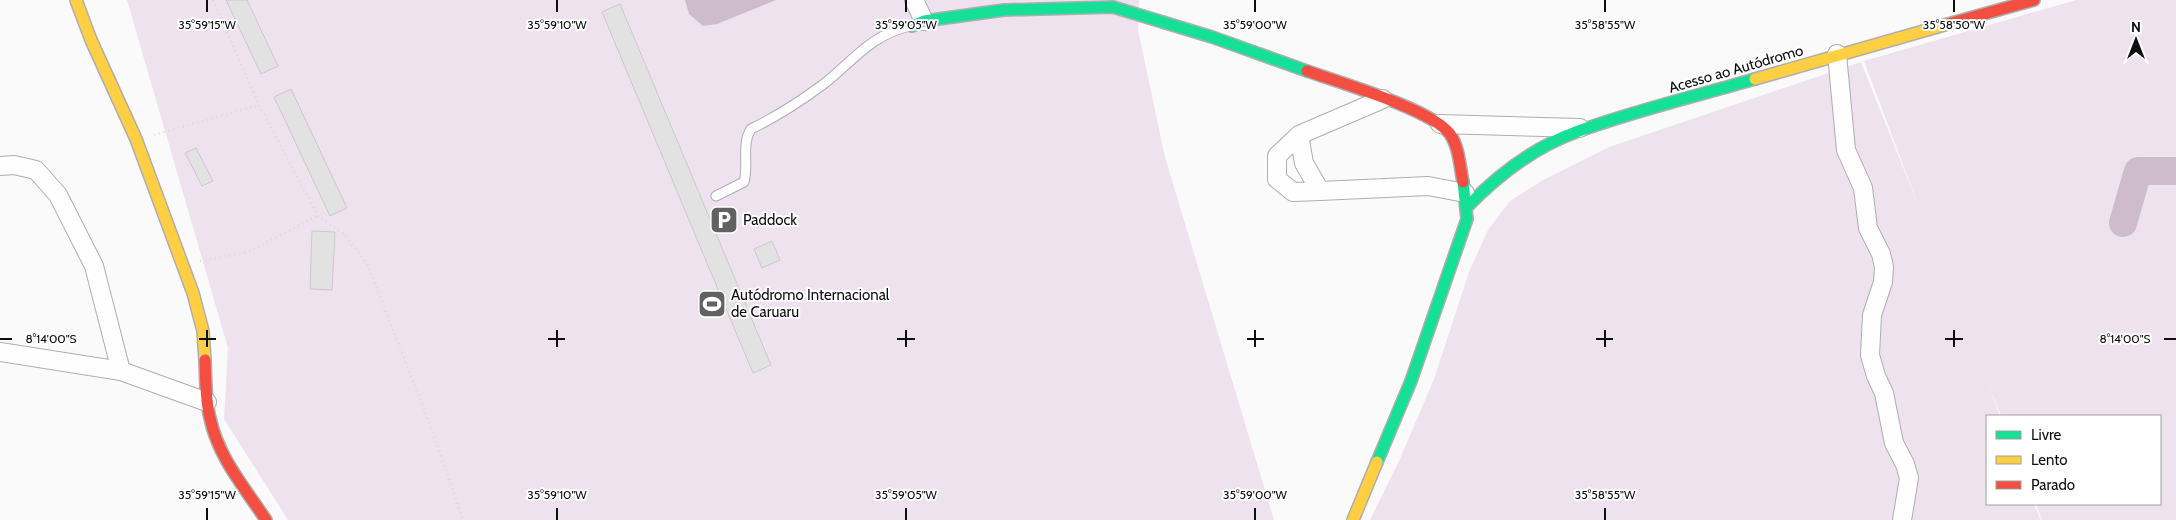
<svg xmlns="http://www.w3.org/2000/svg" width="2176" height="520" viewBox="0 0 2176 520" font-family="Cabin,sans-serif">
  <rect width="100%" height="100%" fill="#fbfafb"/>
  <!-- green -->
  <path fill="#eee2ee" d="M127,0H1139L1138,30L1165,157L1274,520H288L224,419L228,348Z
    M2076,0H2176V520H2042L2036,504H2160V416H2001L1987,381L2000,416H1987V504H2034L2041,520H1370L1399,461L1434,379L1469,272L1488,230L1510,201L1543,180L1609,147L1861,62L1920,210L1864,61Z"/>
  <!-- water -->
  <path fill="#cebccd" d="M685,0H776L717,24L703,26L689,14Z"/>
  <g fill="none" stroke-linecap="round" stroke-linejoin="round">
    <!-- river -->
    <path stroke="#cebccd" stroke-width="28" d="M2123,223L2138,171H2176"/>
  </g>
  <!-- building -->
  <path fill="#e3e2e3" stroke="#cac8ca" d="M226,0H247L278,66L261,74Z
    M620,4L771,365L753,373L602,12Z
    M291,89L347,208L330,216L274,97Z
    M196,148L213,181L202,186L185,153Z
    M312,231L335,232L332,290L310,289Z
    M772,241L780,260L762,268L754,249Z"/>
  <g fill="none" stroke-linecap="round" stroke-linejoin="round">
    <defs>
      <path id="lane" d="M716,196L744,182C749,165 741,144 751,129C778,116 801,101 825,83C855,59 871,35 910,26"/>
      <path id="street" d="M914,0L924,21
        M1837,54L1846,150L1863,188L1868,228L1881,254L1884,267L1883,282L1872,315L1870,355L1876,376L1884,393L1894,443L1905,464L1909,478L1902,520
        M1383,99L1299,135L1304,163L1320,191L1428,186L1465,193
        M1440,124L1580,128
        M1299,135L1277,156V179L1293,192L1320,191
        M0,166L14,165L36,170L58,195L94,266L121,371
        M0,352L121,371L207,402"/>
      <path id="fast" d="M912,26L924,21L1004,10L1113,7L1212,37L1307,71
        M1467,207C1497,176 1535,147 1576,132C1633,111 1696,96 1755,79
        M1377,462L1411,381L1467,219L1463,182"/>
      <path id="slow" d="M76,0L91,40L136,139L193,293L203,331L205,360
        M1755,79L1948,24
        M1353,520L1377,462"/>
      <path id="jam" d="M1948,24L2034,0
        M1307,71C1338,82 1433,110 1450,134C1459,147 1460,167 1463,182
        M205,360C206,380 205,399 210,418C218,457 245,488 266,520"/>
    </defs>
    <!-- lane casing -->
    <use href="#lane" stroke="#afaeaf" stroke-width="11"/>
    <!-- street casing -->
    <use href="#street" stroke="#afaeaf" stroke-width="20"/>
    <!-- fast casing -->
    <use href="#fast" stroke="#afaeaf" stroke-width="14"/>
    <!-- slow casing -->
    <use href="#slow" stroke="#afaeaf" stroke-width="14"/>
    <!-- jam casing -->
    <use href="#jam" stroke="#afaeaf" stroke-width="14"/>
    <!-- path -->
    <path stroke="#dbdadb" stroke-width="2.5" stroke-dasharray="1 4" stroke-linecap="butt" d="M213,0L259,105L318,216L345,235L368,265L432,430L463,520
      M154,135L259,105
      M200,261L248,252L317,216"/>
    <!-- lane -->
    <use href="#lane" stroke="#fefefe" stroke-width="9"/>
    <!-- street -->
    <use href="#street" stroke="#fefefe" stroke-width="18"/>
    <!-- fast -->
    <use href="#fast" stroke="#16e098" stroke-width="11"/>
    <!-- slow -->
    <use href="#slow" stroke="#ffcf43" stroke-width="11"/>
    <!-- jam -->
    <use href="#jam" stroke="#f24e42" stroke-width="11"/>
  </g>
  <!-- ticks -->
  <path fill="none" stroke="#0f0e0f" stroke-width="2" d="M207,0V12M557,0V12M906,0V12M1255,0V12M1605,0V12M1954,0V12M207,330V347M557,330V347M906,330V347M1255,330V347M1605,330V347M1954,330V347M0,339H12M199,339H216M548,339H565M897,339H915M1247,339H1264M1596,339H1613M1945,339H1963M2164,339H2176M207,508V520M557,508V520M906,508V520M1255,508V520M1605,508V520"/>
  <!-- icons -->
  <defs>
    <symbol id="parking-square" viewBox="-11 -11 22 22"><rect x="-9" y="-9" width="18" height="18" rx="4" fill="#626162" stroke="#fff"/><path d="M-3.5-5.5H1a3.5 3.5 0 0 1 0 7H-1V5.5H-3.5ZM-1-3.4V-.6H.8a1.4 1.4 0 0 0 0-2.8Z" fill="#fff"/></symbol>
    <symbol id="stadium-square" viewBox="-11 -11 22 22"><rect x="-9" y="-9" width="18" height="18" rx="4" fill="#626162" stroke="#fff"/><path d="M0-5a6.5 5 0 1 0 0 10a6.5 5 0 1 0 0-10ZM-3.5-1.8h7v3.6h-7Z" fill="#fff"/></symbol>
  </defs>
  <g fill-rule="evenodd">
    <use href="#parking-square" x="708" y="204" width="32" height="32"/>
    <use href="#stadium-square" x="696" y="288" width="32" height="32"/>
  </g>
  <g text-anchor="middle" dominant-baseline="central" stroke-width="4" stroke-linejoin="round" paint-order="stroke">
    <!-- street labels -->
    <g font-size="15" fill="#0f0e0f" stroke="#fff">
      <text transform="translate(1736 69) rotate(-16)">Acesso ao Autódromo</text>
    </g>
    <!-- poi labels -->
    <g font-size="15" fill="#0f0e0f" stroke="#fff" text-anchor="start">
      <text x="743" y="220">Paddock</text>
      <text x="731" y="295">Autódromo Internacional<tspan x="731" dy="17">de Caruaru</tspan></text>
    </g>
  </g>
  <g font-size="12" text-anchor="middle" fill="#0f0e0f" stroke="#fff" stroke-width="4" stroke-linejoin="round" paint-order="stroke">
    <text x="207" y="29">35°59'15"W</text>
    <text x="557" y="29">35°59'10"W</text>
    <text x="906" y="29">35°59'05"W</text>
    <text x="1255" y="29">35°59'00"W</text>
    <text x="1605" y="29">35°58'55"W</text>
    <text x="1954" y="29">35°58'50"W</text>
    <text x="51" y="343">8°14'00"S</text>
    <text x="2125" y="343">8°14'00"S</text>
    <text x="207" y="499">35°59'15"W</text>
    <text x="557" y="499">35°59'10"W</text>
    <text x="906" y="499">35°59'05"W</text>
    <text x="1255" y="499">35°59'00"W</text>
    <text x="1605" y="499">35°58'55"W</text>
  </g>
  <!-- legend -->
  <rect x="1986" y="415" width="175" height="90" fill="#ffffff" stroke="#9f9f9f"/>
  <rect x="1996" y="431" width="25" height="8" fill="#16e098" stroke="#9f9f9f"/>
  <text x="2031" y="440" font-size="15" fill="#0f0e0f">Livre</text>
  <rect x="1996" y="456" width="25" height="8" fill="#ffcf43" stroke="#9f9f9f"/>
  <text x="2031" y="465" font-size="15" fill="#0f0e0f">Lento</text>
  <rect x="1996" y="481" width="25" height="8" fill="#f24e42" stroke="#9f9f9f"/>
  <text x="2031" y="490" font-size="15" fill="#0f0e0f">Parado</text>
  <!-- north arrow -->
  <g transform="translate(2136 40)" stroke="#ffffff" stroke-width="4" paint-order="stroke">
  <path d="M0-4L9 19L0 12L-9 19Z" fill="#0f0e0f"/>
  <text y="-8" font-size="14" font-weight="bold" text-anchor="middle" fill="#0f0e0f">N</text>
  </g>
</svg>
